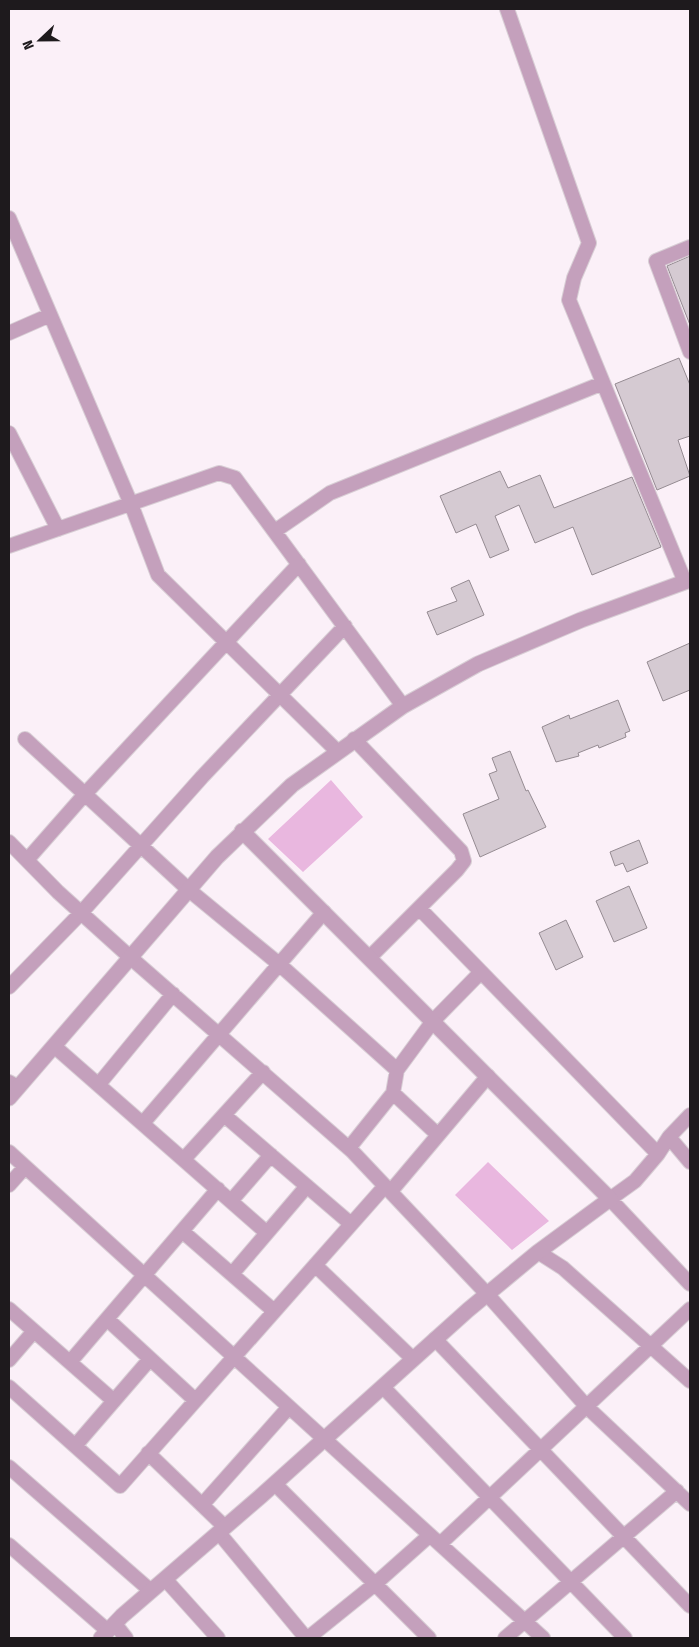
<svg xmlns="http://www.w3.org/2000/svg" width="699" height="1647" viewBox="0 0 699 1647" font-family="'Fira Sans Condensed',sans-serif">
  <rect width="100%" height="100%" fill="#fbf0f8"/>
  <!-- green -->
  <path fill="#e9b7df" d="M331,780L363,817L303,872L268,839Z
    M488,1162L549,1221L512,1250L455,1195Z"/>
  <!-- building -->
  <path fill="#d5cad2" stroke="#958b92" d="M690,256V325L667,266Z
    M679,358L690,385V436L678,440L690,476L657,490L615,384Z
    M500,471L508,488L540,475L554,508L632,477L661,547L592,575L573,527L535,543L519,505L495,516L509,550L490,558L476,524L456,533L440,496Z
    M469,580L484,615L437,635L427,612L457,601L451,588Z
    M690,643V690L663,701L647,662Z
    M618,700L630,731L625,733L626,737L599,748L598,745L578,753L579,756L556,762L542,727L569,715L570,719Z
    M510,751L526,791L528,790L546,827L480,857L463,814L499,799L489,774L497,771L492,758Z
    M639,840L648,863L627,872L623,863L615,866L610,852Z
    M629,886L647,928L614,942L596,901Z
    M566,920L583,957L556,970L539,933Z"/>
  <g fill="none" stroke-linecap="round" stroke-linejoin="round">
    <defs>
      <path id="minor" d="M507,9L589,243L574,278L569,300L685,582
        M9,218L131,504L158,575L337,751
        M690,247L656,261L690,352
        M9,333L50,315
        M9,433L58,529
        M275,531L330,493L603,383
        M9,546L219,473L235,478L403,706
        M25,739L189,890L279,964L397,1070
        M354,739L461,851L464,861L457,870L370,957
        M9,842L58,892L131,958L352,1151L487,1294L587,1407L690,1504
        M27,860L85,794L299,564
        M419,908L658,1154L635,1181L610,1199L690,1284
        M9,987L81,913L202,777L345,626
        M54,1046L267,1233
        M9,1082L18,1087
        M99,1084L173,994
        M393,1093L438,1135
        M224,1115L351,1224
        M143,1123L324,912
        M669,1137L690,1115
        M349,1148L393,1093L397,1070L433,1021L481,972
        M9,1152L543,1638
        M658,1154L669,1137L690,1162
        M184,1159L263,1072
        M9,1185L25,1167
        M391,1191L488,1076
        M231,1201L271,1155
        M182,1231L274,1311
        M538,1252L563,1268L690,1381
        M315,1265L413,1359
        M232,1274L307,1186
        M9,1309L114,1401
        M107,1319L195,1400
        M435,1339L690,1606
        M9,1360L34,1331
        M70,1362L218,1189
        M9,1387L120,1486L385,1186
        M383,1387L625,1638
        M75,1446L150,1359
        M148,1453L225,1527
        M9,1467L151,1591
        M275,1484L429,1638
        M202,1505L289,1407
        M219,1533L306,1638
        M440,1544L690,1309
        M9,1545L108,1631
        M165,1579L218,1638
        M115,1624L126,1638
        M308,1638L375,1584L430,1535
        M505,1638L677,1491"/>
      <path id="tertiary" d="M9,1098L217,857L292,785L403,706L478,664L581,620L690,580
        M101,1638L122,1616L261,1496L468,1310L538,1252L610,1199L242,831"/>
    </defs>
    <!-- minor casing -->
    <use href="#minor" stroke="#d8ced5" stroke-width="16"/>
    <!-- tertiary casing -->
    <use href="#tertiary" stroke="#d8ced5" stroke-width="17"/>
    <!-- minor -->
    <use href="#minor" stroke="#c4a0bc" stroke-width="14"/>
    <!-- tertiary -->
    <use href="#tertiary" stroke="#c4a0bc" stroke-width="15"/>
  </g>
  <!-- border -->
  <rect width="699" height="1647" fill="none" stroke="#1e1a1d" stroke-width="20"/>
  <!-- north arrow -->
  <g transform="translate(40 40) rotate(248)" stroke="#fbf0f8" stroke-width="4" paint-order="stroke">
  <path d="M0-4L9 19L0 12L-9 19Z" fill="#1e1a1d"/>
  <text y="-8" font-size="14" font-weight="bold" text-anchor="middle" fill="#1e1a1d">N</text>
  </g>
</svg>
